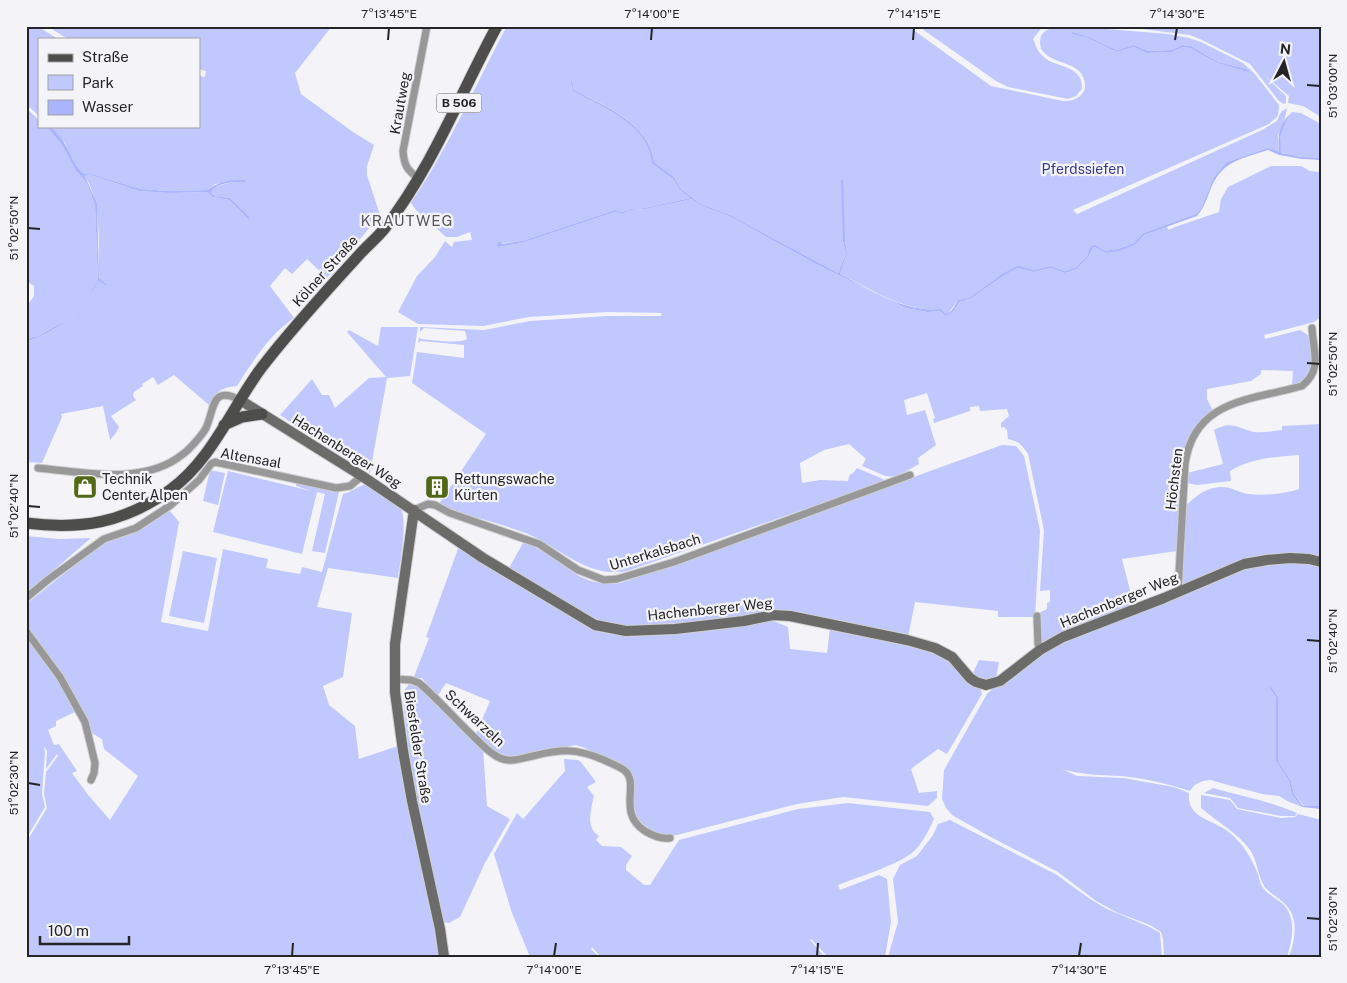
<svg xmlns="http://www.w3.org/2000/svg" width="1347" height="983" viewBox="0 0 1347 983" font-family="'Public Sans',sans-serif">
  <rect width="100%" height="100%" fill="#f4f4f8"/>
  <!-- green -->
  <path fill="#c0c8fe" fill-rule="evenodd" d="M26,26H37L58,39H39V116L26,104Z
    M47,26H332L295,73L301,94L353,132L374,145L367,166V175L381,218L376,220L327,278L307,259L292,274L285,268L270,286L294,318C270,334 252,362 237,386C219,388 218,391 209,405L174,375L158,385L153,377L142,384L143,386L134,392L133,396L136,400L111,416L119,427L116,433L110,440L103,406L61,414L62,417L42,463L26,462V342C64,328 78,314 99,281L106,286L99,278C98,245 103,205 85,176L88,174L139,191L170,193L207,192L213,197L229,200L247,218L230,198L213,196L209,192C219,183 232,182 245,182V180L215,184L208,190L169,191L140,189L88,173L84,174L77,170L65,143L50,126H199V76L205,77L206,71L199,69V39H68Z
    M507,26H908L991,86L1063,101C1069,101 1077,100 1081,95C1088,89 1085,76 1078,70C1066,61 1050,62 1041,49C1036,28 1053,27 1069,26L1168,34L1189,38L1201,42L1243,63L1254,73L1279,105L1278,116L1269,124L1073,210L1077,214L1262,130L1277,121L1281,112L1287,108L1285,118L1278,136L1279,153L1268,148L1227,162L1214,177L1200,210L1196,214L1143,233L1134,243L1118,249L1105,251L1096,246H1092L1087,256L1076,267L1065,271L1050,266L1034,270L1018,267L1002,274L969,298L958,300L948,314H946L941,309C905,313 872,289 840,274L847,254L845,240L843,241L846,254L838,273L730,215L701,204L681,189L674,177L654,162C652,125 603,104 574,90L572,81L573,91C602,106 650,125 653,163L673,179L680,190L690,198L645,208L630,209L623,212L615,210L522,241L497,244L499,247L522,243L615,212L623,214L630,210L646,209L692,199L700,205L729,216L816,264L906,308L928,312L940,311L945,316C952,315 956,308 959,302L970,299L1003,276L1018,268L1034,272L1050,268L1065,273L1077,269L1088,257L1093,248L1095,247L1105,253L1136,244L1144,235L1167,226L1168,230L1175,227L1219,212L1221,199L1228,187L1271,166H1301L1310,171L1321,172V317L1314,322L1264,335L1265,339L1300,330L1308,335C1312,357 1320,377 1292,385L1293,371L1261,370V374L1251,381L1207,389V399L1213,411L1200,424L1190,439L1188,438L1187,440L1189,442L1182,459L1177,551L1122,559L1134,606L1042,645L1039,643V613L1047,609V603L1050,602V590L1040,591L1044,530L1028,454C1022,445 1019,441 1008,439L1007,430L1004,427L1001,428V423L1009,416L1007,409L980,411L979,406L970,407V411L934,423L933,419L935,418L927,393L904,400L907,415L925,410L936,445L918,458L919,464L896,477L885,476L862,466L866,459L849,444L824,450L800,463L802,483L820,480L848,481L850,474H852L857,468L883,479V482L627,571C589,579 560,548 528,534C503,524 475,518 450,509L439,504L486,434L412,383L417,352L464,358V345L421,341L418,343L419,337L421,339C433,340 458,344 467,339L465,331L424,328L420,332V327L484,330L530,321L608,316H661L662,313L608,312L529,317L483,326L418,324L398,312L417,276L435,257L445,241L452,247L454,242L472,240L470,232L457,237H446L416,210L411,203C449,147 475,85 507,26ZM1073,32L1089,37L1117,50L1134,45L1148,51L1172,50L1182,45L1191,46L1218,62L1247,69L1248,71L1217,63L1190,48L1183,47L1172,52L1148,53L1134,47L1117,52L1088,38L1073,34Z
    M918,26H1043L1033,39C1035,43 1037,50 1040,53C1052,70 1083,62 1082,89L1076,96L1068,99L1008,87L996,81Z
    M1118,26H1321V117L1303,106L1288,103L1289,96L1263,74L1286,96V103L1284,104L1279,101L1250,64L1202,40L1190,35Z
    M26,108L39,120V126H46L62,145L76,171L87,183L95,205L98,280L87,298L69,319L38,336L26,339V307L34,296V286L26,281Z
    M1292,112L1301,113L1321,124V158L1302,157L1281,153L1279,136L1289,115Z
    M381,327H418L410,376L387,378L370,473L296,426L280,415L312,379L322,395H329L335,408L369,378L386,377L347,332L349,330L378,346Z
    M1321,424V559L1294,555L1185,586L1180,582L1185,507C1197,494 1211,484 1230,488C1236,490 1242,493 1248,494C1265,496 1283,494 1299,489V455C1275,457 1251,458 1230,471L1231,481L1197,485L1187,483V473L1223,464L1214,430C1232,420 1237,428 1254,432C1263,433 1273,431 1282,430V426Z
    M1002,445L1016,446L1024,456L1040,530L1035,617H998V611L915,602L908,637L772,611L718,620L629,626L609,624L590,617L508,570L524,541L549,555L579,576L590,581L606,584L621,583Z
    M210,470L225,473L218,505L203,501Z
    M228,471L311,491L296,486V481L339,492L325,553L312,551L325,494L317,492L302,554L213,532Z
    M366,484C375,490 392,498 399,505C409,516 400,563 398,578L328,568L317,607L352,613L343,677L323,686L329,705L355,726L359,759L398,746L440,957H26V843L47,808L44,794L46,772L58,756L57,754L46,769L47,751L44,746L45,752L42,794L45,807L26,839V637L62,686L77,711L56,721V726L48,730L54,745L59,744L77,771L72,773L89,796L110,820L138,776L104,749L102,739L90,732L85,714L75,696L26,628V604L99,546L145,525L169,510L179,522L161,622L208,631L223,549L268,559L266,568L300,574L302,567L322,572L343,494C352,492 358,486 366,484Z
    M26,536L59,539L91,538L26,594Z
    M459,546L595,629L771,620L788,627L790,649L827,653L830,628L926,649L949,661L980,688L982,694L947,754L938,749L911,769L919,793L937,791V798L928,806L843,797L797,804L673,836C630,830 631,803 624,768L585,748L576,745L515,756C497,757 489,746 476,734L490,701L446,683L437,697L422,678L413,679L429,638L426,637Z
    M183,551L217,558L204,623L169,616Z
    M1309,562L1321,566V807L1304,806L1294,794L1291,781L1278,761V697L1270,687V689L1276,697V761L1289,781L1292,795L1302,807L1287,801L1279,796L1262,794L1210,780C1201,781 1195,783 1190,791C1169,784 1144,778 1121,776C1101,775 1082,775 1062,769L1077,776L1123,778L1174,787L1189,793C1186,819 1214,819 1230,833C1243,844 1251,857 1258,874C1259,878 1260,884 1263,888C1268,895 1278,899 1284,905C1297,921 1292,940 1287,957H1164L1163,939L1161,932L1150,925L1118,913L1096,901L1058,872L987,835L952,815L946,808L942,799L944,770L987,694L995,687L1056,644L1235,571L1268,563Z
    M979,660L999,662L996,678C988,683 979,680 972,675Z
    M409,684L417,687L424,692L483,748L487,806L510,819L485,863L460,917L449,923L442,922L411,773L403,700L404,691Z
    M564,759L578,760L581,762L596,782L587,787L594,796C591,810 585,827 599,836L596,840L602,846L621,847L632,856L626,865V870L644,885H650L679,840L798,809L848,803L930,812L934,819C929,830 922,844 913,852C898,865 858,877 838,885L840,890L879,875L887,879L891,922L885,957H828L811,939L810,940L825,957H601L592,947L591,949L599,957H530L512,913L494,854L517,813L523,819L565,771Z
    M1213,788C1241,796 1270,801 1297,813L1295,816H1281L1238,808L1230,798L1204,793Z
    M1201,795L1230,800L1237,809L1281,818L1295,817L1298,814L1321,820V957H1289C1295,939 1300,918 1284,903C1278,897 1269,893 1264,886C1258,875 1257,860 1250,850C1238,833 1216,821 1201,808Z
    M950,820L1057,875L1090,899L1107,909L1150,927L1160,933L1162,957H888L898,922L893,879L900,865L917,856L933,835L938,824Z"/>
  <!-- water -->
  <path fill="#aab5fe" d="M1073,32L1089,37L1117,50L1134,45L1148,51L1172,50L1182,45L1191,46L1218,62L1247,69L1249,72L1217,63L1190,48L1183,47L1172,52L1147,53L1134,47L1117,52L1088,38L1072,34Z
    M571,81H572L574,90C603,105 651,124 654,162L674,177L681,189L701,204L730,215L838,273L846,254L843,241L841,180H843L845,240L847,254L840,274C871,290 905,313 941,309L946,314C952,313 955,305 958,300L969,298L1002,274L1018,266L1034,270L1050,266L1065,271L1076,267L1087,256L1091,246L1095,245L1105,251L1118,249L1134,243L1143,233L1196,214L1200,210L1214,177L1227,162L1268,148L1279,152C1278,139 1278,125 1289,115L1280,136L1281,153L1302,157L1321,158V160L1302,159L1279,155L1268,150C1242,159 1223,160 1211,188C1207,198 1204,208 1197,216L1144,235L1136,244L1119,251L1105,253L1095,247L1093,248L1088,257L1077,269L1065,273L1050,268L1034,272L1018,268L1003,276L970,299L959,302C956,308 952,315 945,316L940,311L928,312L906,308L816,264L729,216L700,205L692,199L646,209L630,210L623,214L615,212L522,243L498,247L497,243L501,242L502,244L522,241L615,210L623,212L630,209L645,208L690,198L680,190L673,179L652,163C650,125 601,106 573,91Z
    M46,126H50C56,132 62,138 66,146C72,156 74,167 84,174L88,173L140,189L169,191L208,190C218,181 231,180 245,180V182C232,182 219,182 210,192L214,196L230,198L249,217L248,219L229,200L213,197L207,192L170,193L139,191L88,174L85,176L97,204L99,278L107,285L106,286L99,281C78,314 64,328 26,342V339L38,336L69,319L87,298L98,280L95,205L87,183L76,171L62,145Z
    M1270,686L1278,697V761L1291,781L1294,794L1303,806H1319L1321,809L1302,807L1292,795L1289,781L1276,761V697L1270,689Z"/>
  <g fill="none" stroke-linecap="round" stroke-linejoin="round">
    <defs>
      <path id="street" d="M418,178C407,170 404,165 403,151L427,26
        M38,468C84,472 144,486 183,454C189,450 203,434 206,428C215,408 211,385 240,400
        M414,510L428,504L435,505L450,513L539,544L578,570L604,580L617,579L674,562L910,475
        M1178,592L1185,464C1194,399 1252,400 1302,386C1323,369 1313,351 1312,328
        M26,598L49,579L104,539L136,528L171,505L199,480L211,464L215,462L336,488L350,486L362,476
        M1037,616L1038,644L1040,650
        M26,631L60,677L85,722L95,763L94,773L91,780
        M394,679L411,680L419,683C438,699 455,719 473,736C481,744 490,754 500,758C510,763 523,758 533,756C561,749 577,748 604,760C610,763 618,766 624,770C641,783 616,812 645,831C653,836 661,839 670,838"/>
      <path id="secondary" d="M240,400L362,476L483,558L595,625L626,631L675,629L744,621L773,615L790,616L907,640L935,648L952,657L970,678L976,682L986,685L1000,681L1040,650L1063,637L1164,598L1244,564L1267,560L1290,558L1309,559L1321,562
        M414,510L395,644V692L403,751L412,801L440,929L444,957"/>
      <path id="primary" d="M224,425L242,417L262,414
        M26,523C81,530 124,523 170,490C212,460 232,407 262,367C292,328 326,291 359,255C367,246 377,238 385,228C433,166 460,94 497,26"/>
    </defs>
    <!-- street casing -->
    <use href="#street" stroke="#cfcfd2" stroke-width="9"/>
    <!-- secondary casing -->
    <use href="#secondary" stroke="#cfcfd2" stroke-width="12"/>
    <!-- primary casing -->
    <use href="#primary" stroke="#cfcfd2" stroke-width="13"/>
    <!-- street -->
    <use href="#street" stroke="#979897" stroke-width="7"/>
    <!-- secondary -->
    <use href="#secondary" stroke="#6b6c6a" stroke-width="10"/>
    <!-- primary -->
    <use href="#primary" stroke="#4d4e4b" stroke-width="11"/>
  </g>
  <!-- ticks -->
  <path fill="none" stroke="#252527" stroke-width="2" d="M388,40L389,28M651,40L652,28M913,40L914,28M1175,40L1177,28M1307,85L1320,86M28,228L40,229M1307,363L1320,364M28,506L40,507M1307,640L1320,641M28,783L40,785M1307,918L1320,919M292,956L293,943M554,956L556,943M817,956L818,943M1079,956L1081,943"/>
  <!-- icons -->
  <defs>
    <symbol id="shop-square" viewBox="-11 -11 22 22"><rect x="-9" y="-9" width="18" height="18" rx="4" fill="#526817" stroke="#f4f4f8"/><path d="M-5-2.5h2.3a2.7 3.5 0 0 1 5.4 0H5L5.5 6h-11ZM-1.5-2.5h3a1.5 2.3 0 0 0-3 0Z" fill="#fff"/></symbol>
    <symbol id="building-square" viewBox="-11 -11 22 22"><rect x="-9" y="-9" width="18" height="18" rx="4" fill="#526817" stroke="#f4f4f8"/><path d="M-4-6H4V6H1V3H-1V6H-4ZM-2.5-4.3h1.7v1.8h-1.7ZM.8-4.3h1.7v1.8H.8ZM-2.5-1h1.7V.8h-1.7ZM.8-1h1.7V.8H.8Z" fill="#fff"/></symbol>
  </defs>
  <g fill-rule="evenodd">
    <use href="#shop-square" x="71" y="473" width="28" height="28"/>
    <use href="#building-square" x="423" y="473" width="28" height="28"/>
  </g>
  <g text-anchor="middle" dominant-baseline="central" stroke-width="4.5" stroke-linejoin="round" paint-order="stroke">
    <!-- shield labels -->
    <rect fill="#f4f4f8" stroke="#636366" stroke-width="1" x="436.5" y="93.5" width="45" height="19" rx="4"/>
    <g font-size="12" font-weight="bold" fill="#252527">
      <text x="459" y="103">B 506</text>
    </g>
    <!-- street labels -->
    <g font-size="14" fill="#252527" stroke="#f4f4f8">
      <text transform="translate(400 103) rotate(-80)">Krautweg</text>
      <text transform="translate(325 271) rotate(-48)">Kölner Straße</text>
      <text transform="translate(347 451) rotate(32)">Hachenberger Weg</text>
      <text transform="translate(251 458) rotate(10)">Altensaal</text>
      <text transform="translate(1174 479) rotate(-83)">Höchsten</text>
      <text transform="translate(655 552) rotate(-17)">Unterkalsbach</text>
      <text transform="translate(1119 600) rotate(-22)">Hachenberger Weg</text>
      <text transform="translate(710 609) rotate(-6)">Hachenberger Weg</text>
      <text transform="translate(475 718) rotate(43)">Schwarzeln</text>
      <text transform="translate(418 747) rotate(81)">Biesfelder Straße</text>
    </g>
    <!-- park labels -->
    <g font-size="14" fill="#383a8d" stroke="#f4f4f8">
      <text x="1083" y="169">Pferdssiefen</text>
    </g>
    <!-- poi labels -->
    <g font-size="14" fill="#252527" stroke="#f4f4f8" text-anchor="start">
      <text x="102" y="479">Technik<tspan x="102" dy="16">Center Alpen</tspan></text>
      <text x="454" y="479">Rettungswache<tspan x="454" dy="16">Kürten</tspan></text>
    </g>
    <!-- neighbourhood labels -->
    <g font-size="15" letter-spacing="1" fill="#56575a" stroke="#f4f4f8">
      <text x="407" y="220">KRAUTWEG</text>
    </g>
  </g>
  <!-- border -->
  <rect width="1347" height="983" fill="none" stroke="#f4f4f8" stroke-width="55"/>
  <!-- legend -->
  <rect x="38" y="38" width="162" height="90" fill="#f4f4f8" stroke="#a1a1a4"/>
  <rect x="48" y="54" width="25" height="8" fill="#4d4e4b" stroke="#a1a1a4"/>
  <text x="82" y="62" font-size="15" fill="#252527">Straße</text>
  <rect x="48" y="75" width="25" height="15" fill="#c0c8fe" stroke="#a1a1a4"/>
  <text x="82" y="88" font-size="15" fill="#252527">Park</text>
  <rect x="48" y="100" width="25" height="15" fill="#aab5fe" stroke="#a1a1a4"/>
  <text x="82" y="112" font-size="15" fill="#252527">Wasser</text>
  <!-- north arrow -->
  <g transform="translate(1284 62) rotate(6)" stroke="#f4f4f8" stroke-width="4" paint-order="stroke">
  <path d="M0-4L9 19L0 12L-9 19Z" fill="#252527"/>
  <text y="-8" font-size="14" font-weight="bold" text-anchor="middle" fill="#252527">N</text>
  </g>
  <!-- scale -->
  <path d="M40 936v8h89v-8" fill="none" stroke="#252527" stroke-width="2.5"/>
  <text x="48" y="936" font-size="15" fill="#252527" stroke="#f4f4f8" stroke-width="4" paint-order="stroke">100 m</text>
  <rect x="28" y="28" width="1292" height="928" fill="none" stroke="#252527" stroke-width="2"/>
  <g font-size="12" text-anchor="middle" fill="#252527">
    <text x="389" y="18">7°13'45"E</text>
    <text x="652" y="18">7°14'00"E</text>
    <text x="914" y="18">7°14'15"E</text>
    <text x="1177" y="18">7°14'30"E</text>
    <text transform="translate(1333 86) rotate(-90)" y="4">51°03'00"N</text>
    <text transform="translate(14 228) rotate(-90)" y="4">51°02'50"N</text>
    <text transform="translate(1333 364) rotate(-90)" y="4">51°02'50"N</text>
    <text transform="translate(14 506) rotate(-90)" y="4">51°02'40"N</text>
    <text transform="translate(1333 641) rotate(-90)" y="4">51°02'40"N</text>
    <text transform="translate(14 783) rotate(-90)" y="4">51°02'30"N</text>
    <text transform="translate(1333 919) rotate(-90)" y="4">51°02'30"N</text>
    <text x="292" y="974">7°13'45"E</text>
    <text x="554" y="974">7°14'00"E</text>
    <text x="817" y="974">7°14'15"E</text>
    <text x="1079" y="974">7°14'30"E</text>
  </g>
</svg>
